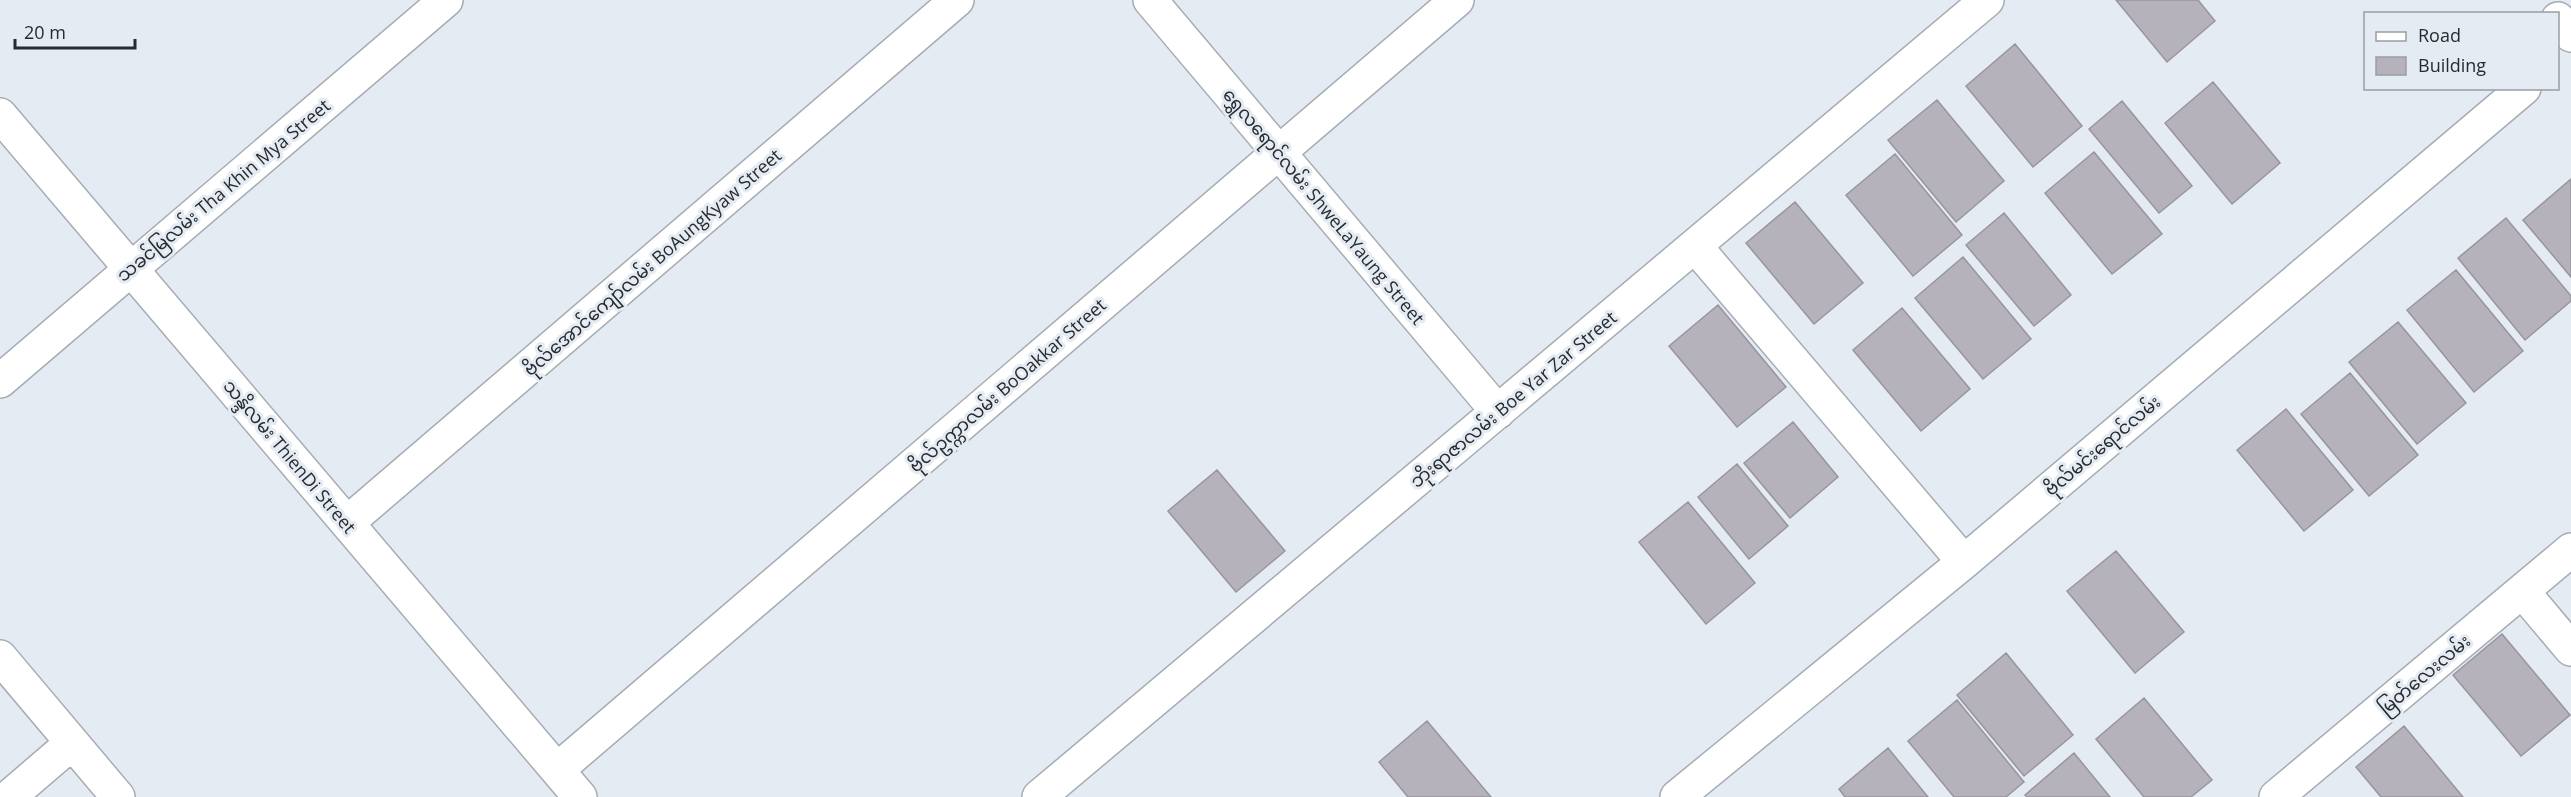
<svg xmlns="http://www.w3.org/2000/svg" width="2571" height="797" viewBox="0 0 2571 797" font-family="'Open Sans','Noto Sans Myanmar',sans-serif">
  <rect width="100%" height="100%" fill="#e4ebf3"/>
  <!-- building -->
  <path fill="#b5b2bb" stroke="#99959e" stroke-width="1.5" d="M2116,0H2198L2215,21L2167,62Z
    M2015,44L2082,126L2033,167L1966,86Z
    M2213,82L2280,163L2232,204L2165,123Z
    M1937,100L2004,181L1956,222L1888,140Z
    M2122,101L2192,186L2159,213L2089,129Z
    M2094,152L2162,234L2112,274L2045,193Z
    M1895,154L1962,235L1913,276L1846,195Z
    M2571,179V277L2523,220Z
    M1795,202L1863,283L1814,324L1746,243Z
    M2004,213L2071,295L2034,326L1966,245Z
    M2506,218L2571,296V301L2525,340L2458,258Z
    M1963,257L2031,339L1983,379L1915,298Z
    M2456,270L2523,351L2474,392L2407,310Z
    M1718,305L1786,387L1737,427L1669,346Z
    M1902,308L1970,389L1921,431L1853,350Z
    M2398,322L2466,403L2417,444L2349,362Z
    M2350,373L2418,455L2369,496L2301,414Z
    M2286,409L2353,490L2304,531L2237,450Z
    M1793,422L1838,477L1790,518L1744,463Z
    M1737,464L1788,526L1749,559L1698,497Z
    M1217,470L1285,551L1236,592L1168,511Z
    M1688,502L1755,583L1706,624L1639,542Z
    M2116,551L2184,632L2135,673L2067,591Z
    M2502,634L2570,715L2521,756L2453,675Z
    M2006,653L2073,735L2024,776L1957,695Z
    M2144,698L2212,780L2191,797H2144L2096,739Z
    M1957,700L2024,782L2006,797H1954L1908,741Z
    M1427,721L1491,797H1408L1379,762Z
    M2404,726L2463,797H2381L2356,767Z
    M1888,748L1928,797H1845L1839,789Z
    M2074,753L2110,797H2027L2025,795Z"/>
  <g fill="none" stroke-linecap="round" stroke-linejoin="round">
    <defs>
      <path id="minor" d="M1150,0L1498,412
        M2558,19L2571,35
        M0,115L580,797
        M1695,246L1964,562
        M0,381L446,0
        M347,523L957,0
        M2523,592L2571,649
        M0,657L118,797
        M557,770L1457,0
        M9,797L72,743
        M1039,797L1987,0
        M1677,797L1964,562L2524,88
        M2276,797L2571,550"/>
    </defs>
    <!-- minor casing -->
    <use href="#minor" stroke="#a6acb4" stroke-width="36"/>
    <!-- minor -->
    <use href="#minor" stroke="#fff" stroke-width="33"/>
  </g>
  <g text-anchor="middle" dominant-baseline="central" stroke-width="6" stroke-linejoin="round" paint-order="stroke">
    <!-- street labels -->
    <g font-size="18" fill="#282b2e" stroke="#e4ebf3">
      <text transform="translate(223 190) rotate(-40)">သခင်မြလမ်း Tha Khin Mya Street</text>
      <text transform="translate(1324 206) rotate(50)">ရွှေလရောင်လမ်း ShweLaYaung Street</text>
      <text transform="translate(652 262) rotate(-41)">ဗိုလ်အောင်ကျော်လမ်း BoAungKyaw Street</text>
      <text transform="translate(1007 385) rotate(-41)">ဗိုလ်ဥက္ကာလမ်း BoOakkar Street</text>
      <text transform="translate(1513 399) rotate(-40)">ဘိုးရာဇာလမ်း Boe Yar Zar Street</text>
      <text transform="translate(2102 445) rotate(-40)">ဗိုလ်မင်းရောင်လမ်း</text>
      <text transform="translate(290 456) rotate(50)">သန္ဒိလမ်း ThienDi Street</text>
      <text transform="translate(2424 674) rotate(-40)">မြတ်လေးလမ်း</text>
    </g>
  </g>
  <!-- legend -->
  <rect x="2364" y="12" width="195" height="78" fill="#e4ebf3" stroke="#999ea4" stroke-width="1.5"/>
  <rect x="2376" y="32" width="30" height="9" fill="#ffffff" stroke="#999ea4" stroke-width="1.5"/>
  <text x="2418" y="42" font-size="18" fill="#282b2e">Road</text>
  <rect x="2376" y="57" width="30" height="18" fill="#b5b2bb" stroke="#999ea4" stroke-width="1.5"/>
  <text x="2418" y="72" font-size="18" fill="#282b2e">Building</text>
  <!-- scale -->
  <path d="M15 39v9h120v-9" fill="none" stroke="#282b2e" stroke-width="3"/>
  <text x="24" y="39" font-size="18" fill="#282b2e" stroke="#e4ebf3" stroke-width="4.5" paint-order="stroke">20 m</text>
</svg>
